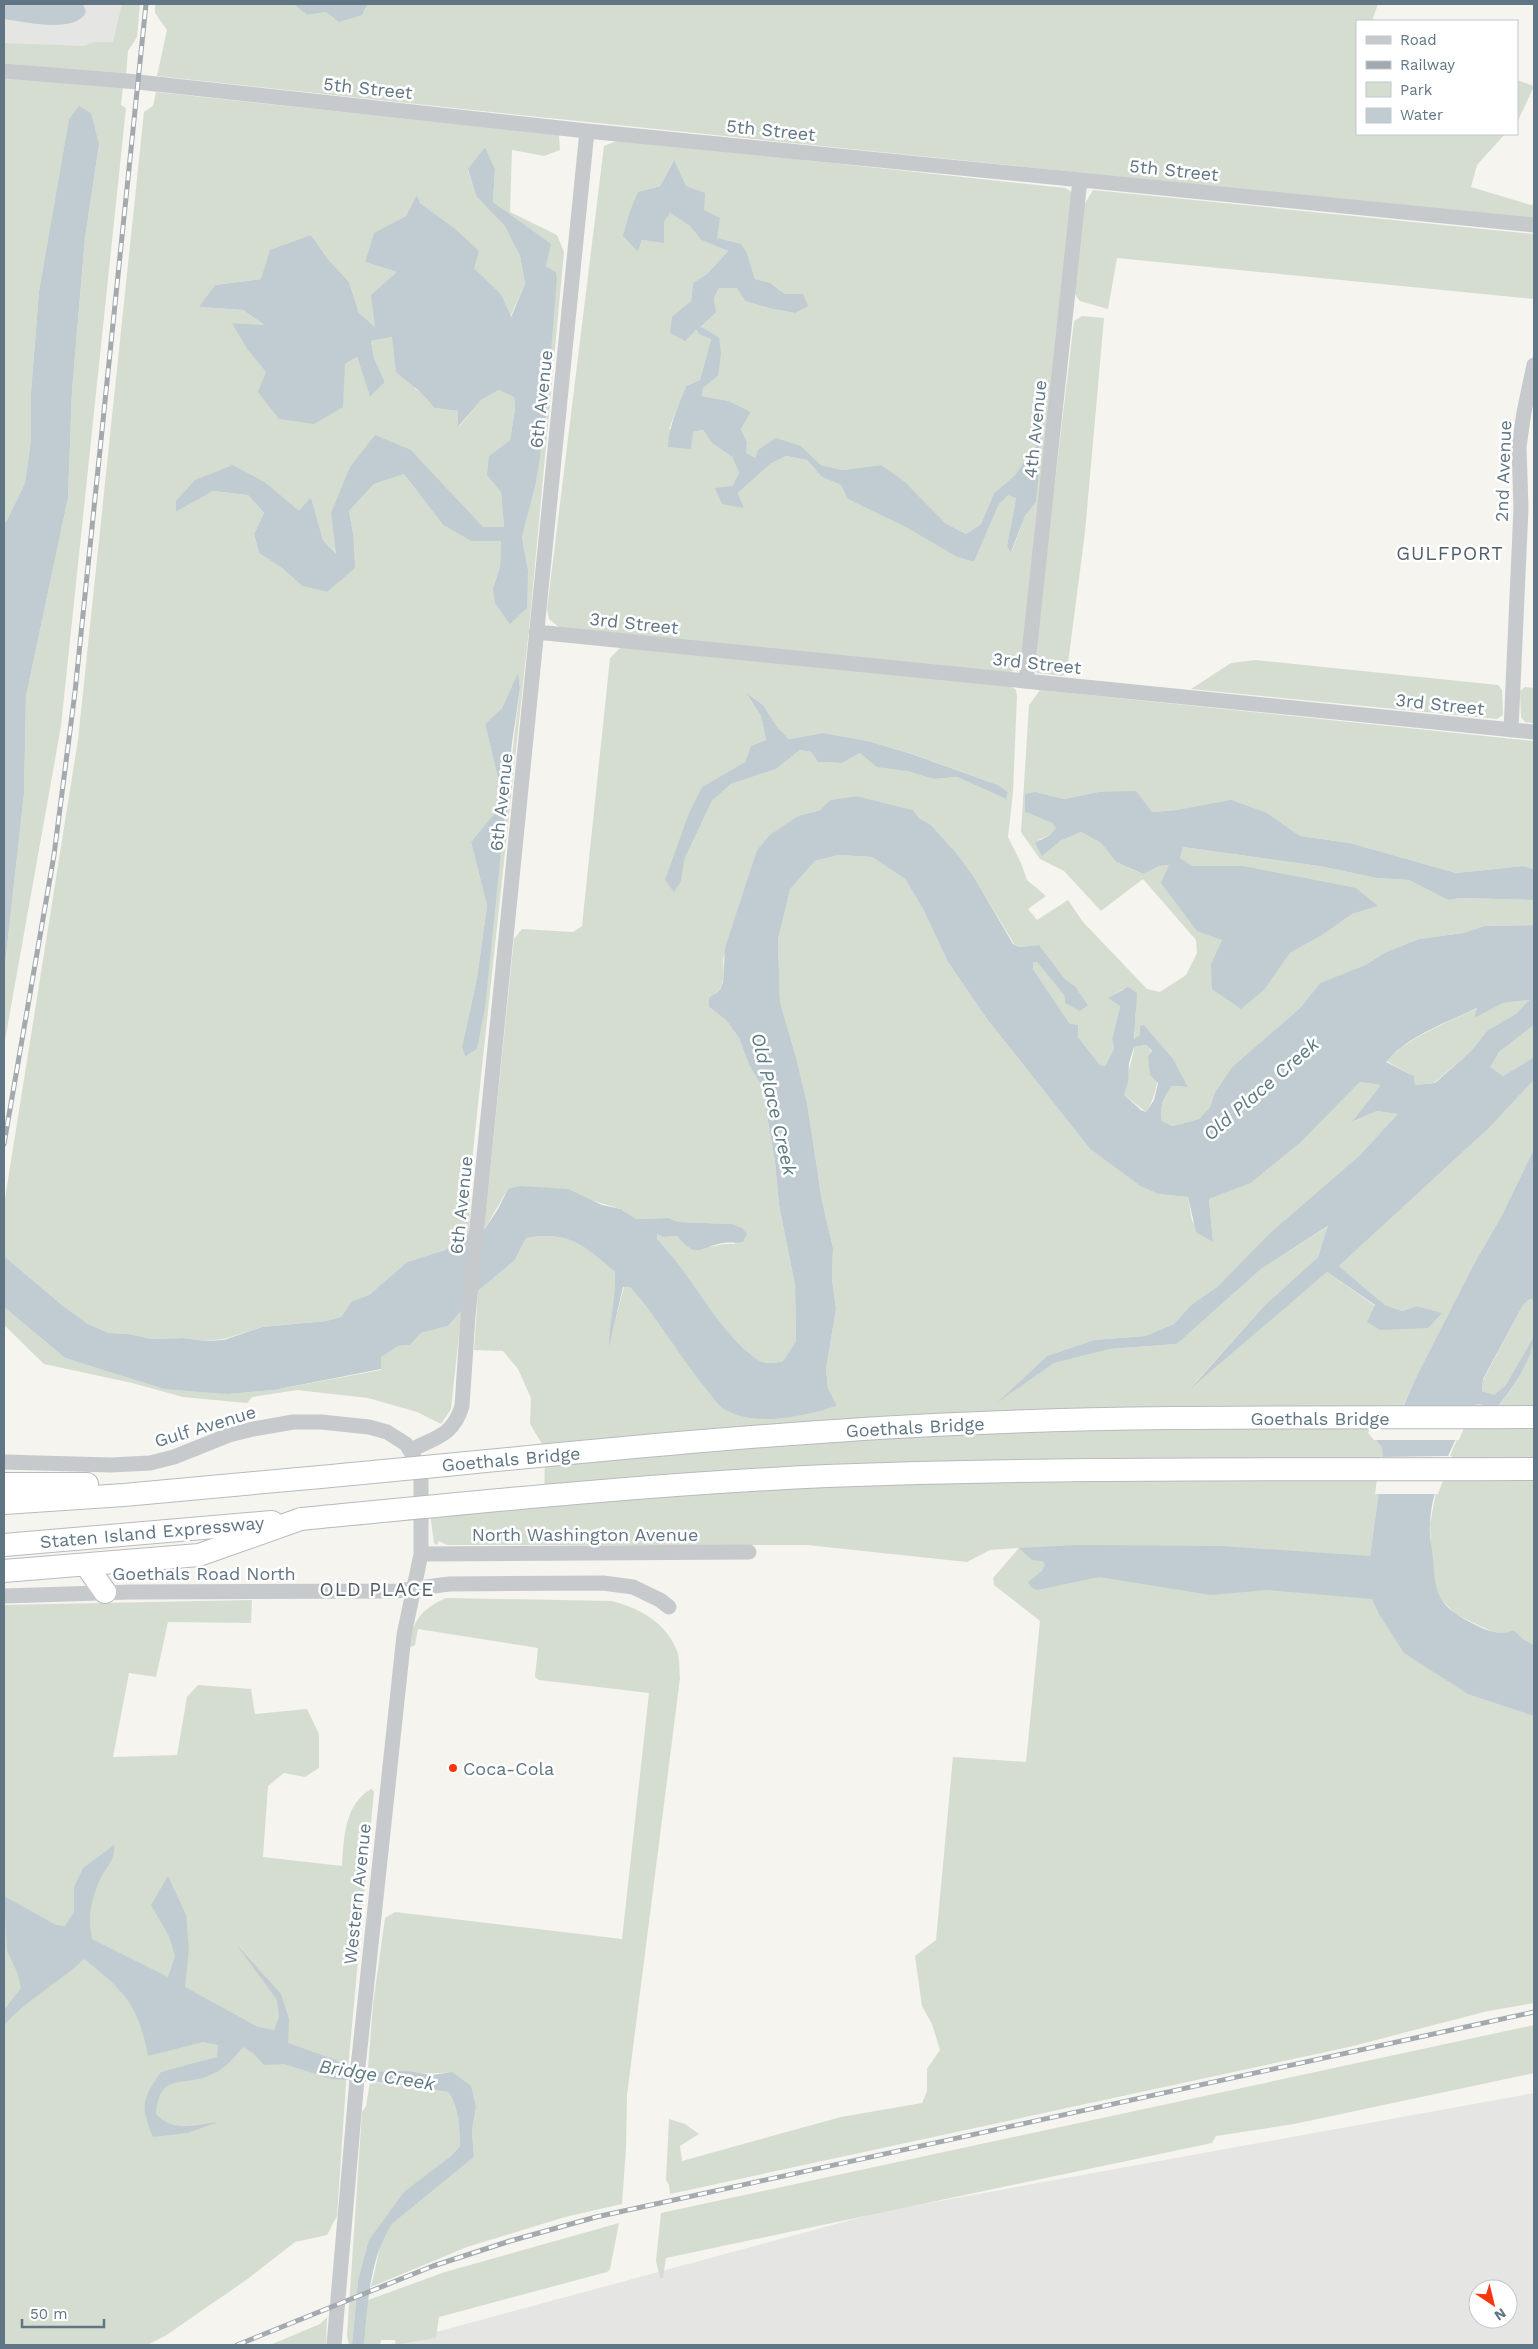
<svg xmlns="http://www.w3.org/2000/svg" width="1538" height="2349" viewBox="0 0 1538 2349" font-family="'Work Sans',sans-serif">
  <rect width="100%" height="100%" fill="#f5f4ef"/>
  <!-- built -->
  <path fill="#e5e6e3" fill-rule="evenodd" d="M4,4H121L127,37L4,94Z
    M1534,2093V2345H388L884,2211ZM1478,2289H1508V2319H1478Z"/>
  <!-- green -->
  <path fill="#d5ddd0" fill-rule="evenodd" d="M122,4H140L137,37L128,51L126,76L4,63V43L84,46L94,42H113Z
    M155,4H293L307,15L326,12L362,15L368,4H1378L1372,21H1357V134H1505L1477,165L1471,187L1531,205L1534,204V219L529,116L157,76L167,30L155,13Z
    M4,79L103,83L123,87L121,105L126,108L61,726L4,1046V974L24,794L26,696L68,498L72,391L85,238L99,145L69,120L39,291L31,392V440L25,483L7,520L4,523Z
    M1517,80L1534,86L1517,123Z
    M156,92L559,135L560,150L544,156L512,150L510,212L557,235L564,252L530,619L471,1170L469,1234L445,1250L407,1262L369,1295L352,1301L341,1317L326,1321L262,1327L224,1339L206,1341L183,1338L151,1339L129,1334L109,1333L88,1324L62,1305L4,1256V1205L78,740L144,112L153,106ZM485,147L495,169L493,202L550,244L546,266L556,272L557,279L536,483L522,537L528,570L493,588L500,567L501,541H471L443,525L404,474L374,484L349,511L353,533L327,592L302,586L282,568L259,553L254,534L264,513L248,495L213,491L176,512L233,465L265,482L299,512L311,497L323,540L337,553L350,467L411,450L483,528L504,527L501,492L489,456L510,440L515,409L514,397L499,390L481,400L459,427L458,411L434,408L427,396L415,389L392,337L371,341L374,358L385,382L370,397L357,357L345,364L267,373L247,349L233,323L265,326L243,310L200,307L215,285L261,279L311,235L328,259L349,282L359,313L375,328L397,272L365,262L374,234L406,216L417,196L420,203L453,227L474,268L501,294L510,317L525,284L520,256L506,226L476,196L468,170ZM518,674L520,688L477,1049L465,1057L462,1047L477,978L487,906L471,842L497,810L499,782L485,724L502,708Z
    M619,140L1065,188L1074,193L1023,657L1018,667L1008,674L560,628L549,619L547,609L604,146ZM673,161L686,186L704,210L717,238L747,253L755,279C780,286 784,291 795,313L772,309L745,301L737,288H719L714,298L715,312L701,328L719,337L718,376L703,388L702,396L729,401L751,412L741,429L747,442L745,453L755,458L758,450L801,446L821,465L842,470L881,465L945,523L966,534L981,524L994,493L1014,476L1038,445L1036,502L1025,516L1012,551L1007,546L1016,498L1008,494L999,504L974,562L957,557L841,485L822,477L807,460L786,456L770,464L738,493L744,508L732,486L739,473L732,457L712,443L703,430L693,432L669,429L686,386L700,380L711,339C697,333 686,324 673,317L691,301L693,283L708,273L728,251L701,240L690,226L670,213L664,222V242L642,240L638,252V192L660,186Z
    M1093,190L1534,234V299L1117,258L1108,309L1080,301L1074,293L1084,205Z
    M1082,316L1104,318L1085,532L1067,671L1063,676L1037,673L1033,668L1074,321Z
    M622,646L1011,686L1016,690L1017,696L1013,792L1008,837L1021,863L1027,880L1046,896L1028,909L1037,920L1068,900L1083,922L1147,989L1160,992L1186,975L1197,953L1196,940L1143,879L1101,911L1064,871L1040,859L1021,832L1029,705L1040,690L1534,741V869L1523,866L1456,873L1350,843L1300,836L1267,813L1177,810L1152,812L1098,792L1064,799L1036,792L1025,812L1052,823L1057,828L1050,835L1038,840L1060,841L1081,832L1101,843L1116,862L1142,874L1159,866L1170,865L1222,940L1211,964L1265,989L1290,953L1324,934L1352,914L1377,906L1243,866H1191L1180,858L1183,847L1319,866L1377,878L1409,880L1448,900L1461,898L1534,900V925L1485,926L1463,933L1419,939L1386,952L1365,965L1320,983L1300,1008L1232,1067L1215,1092L1210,1107L1199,1119L1173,1126L1162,1121C1159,1107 1164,1098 1172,1086L1188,1087L1173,1060L1144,1025L1135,1047L1146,1045C1163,1063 1159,1092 1146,1112L1124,1095C1125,1081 1130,1067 1133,1054C1136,1041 1133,1029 1136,1014L1123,989L1109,998L1120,1005L1112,1039L1114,1049L1105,1066L1100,1065L1078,1037V1030L1070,1024L1033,969V963L1037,962L1066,996L1088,1005L1075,986L1065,979L1039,945L1019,947L1014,944L974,877L958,855L931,825L919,818L913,810L857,796L830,800L820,810L798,816L757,850L723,960C724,971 724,979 720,990L715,993L709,1007L726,1020L739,1038L749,1065L760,1083L764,1097L775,1162L779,1205L795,1285L796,1341L783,1361C776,1363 767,1364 760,1361C731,1346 700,1293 680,1266C673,1256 664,1248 657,1240V1234L663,1237L677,1236C696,1258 713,1242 735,1244L731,1224L679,1222L668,1218L636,1219L621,1209L590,1200L508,1189L484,1230L514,939L522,929L573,932L582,926L610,658ZM747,695L763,705L778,728L789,739L823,733L868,741L913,754L998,785L1008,792L1006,799L957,777L934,779L860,753L842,763L818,762L811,752L800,750L776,769L731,784L712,801L684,860L702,787L745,762L751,746L766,740L761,716Z
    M1255,660L1498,685L1502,690L1503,715L1497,719L1191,689L1231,663Z
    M1525,687L1534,688V723L1525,722L1521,717L1520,691Z
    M838,855L872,857L905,879L923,909L948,962L987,1019L1090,1149L1140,1186L1158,1194L1188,1197L1192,1221L1213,1242L1209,1199L1251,1183L1300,1143L1360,1082L1382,1085L1353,1122L1377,1111L1399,1114L1360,1155L1271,1232L1217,1287L1191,1305L1174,1324L1145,1336L1094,1340L1047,1356L1001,1400L1054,1363L1110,1349L1177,1344L1261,1269L1329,1226L1318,1257L1264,1306L1193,1385L1327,1272L1375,1306L1428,1327L1441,1313L1417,1306L1402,1311L1385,1305L1339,1266L1490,1127L1534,1080V1149L1501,1217L1475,1262L1382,1447L1383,1464L1370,1556L1518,1710L1534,1716V2003L1488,2011L1349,2047L670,2194L669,2185L666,2180L669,2119L685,2124L699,2134L680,2146L682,2161L841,2117L922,2103L927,2091V2069L940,2050L932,2024L922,2006L915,1956L936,1940L953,1757L1026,1762L1040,1621L994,1585L993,1578L1019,1548L990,1550L967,1562L807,1545H447L439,1541L437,1545L434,1543L430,1514L544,1505L545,1449L530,1424L531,1398L518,1369L503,1351L474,1350L478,1291L515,1260L526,1238C568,1230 585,1246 615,1272C616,1296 610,1320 609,1344L624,1287H630C664,1325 690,1369 723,1408L808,1413L837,1406L828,1388L826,1369L836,1309L832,1279L833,1248L822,1201L807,1103L796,1057L780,1002L778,940L790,888L815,861Z
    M1529,1000L1517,1013L1488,1030L1470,1052L1434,1083L1415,1085L1414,1076L1386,1061C1411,1036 1446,1023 1478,1008L1474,1017L1503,1003Z
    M1534,1025V1057L1503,1076L1489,1067L1499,1052Z
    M1530,1299L1534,1300V1336L1505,1386L1494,1396L1482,1391L1483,1380L1523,1305Z
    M4,1307L65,1358L112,1372L228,1394L274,1390L381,1370L380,1357L398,1346L410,1345L421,1333L448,1326L462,1307L451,1409L441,1424L417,1412L368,1398L297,1390L252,1397L247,1403L183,1397L132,1383L44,1364L4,1325Z
    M1534,1338V1645L1523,1639L1514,1630L1506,1634H1497L1455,1614L1440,1598L1432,1577L1430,1524L1437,1487L1471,1406L1480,1404L1494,1410C1512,1392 1529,1364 1534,1338Z
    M446,1598L612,1601C639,1608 666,1622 677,1651C680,1658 679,1669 680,1678L627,2095L626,2148L622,2204L565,2217L467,2247L371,2287L382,2238L392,2224L474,2157L472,2131L476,2107L452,2072C426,2075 400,2072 373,2072H370L371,2068H368L373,2004L385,1918L395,1912L622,1939L649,1693L539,1680L535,1677L538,1648L418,1629L415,1645L411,1647L409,1644C413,1620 423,1608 446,1598Z
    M252,1600L251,1623L168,1622L156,1677L129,1673L113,1757L177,1755L187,1697L198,1685L251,1689L255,1714L307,1709L319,1734V1768L305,1777L284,1773L268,1786L263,1857L342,1866C344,1838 344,1805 371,1789L374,1791L348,2068L341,2065L339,2079L346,2080V2084L337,2216L327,2235L295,2242L249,2278L165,2336L147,2345H4V1605Z
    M1534,2025V2073L1294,2124L1216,2136L1212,2143L666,2258L663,2278H660L656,2261L661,2213Z
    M370,2082L448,2092L458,2110L460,2146L451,2156L404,2193L358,2281L352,2345H349L347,2336L362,2112L366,2106Z
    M619,2223L610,2269L607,2272L439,2317L436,2338L405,2343L396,2345L395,2340H381L380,2345H364L368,2300L445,2272Z
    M327,2317L326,2345H270L320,2324Z"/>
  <!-- water -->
  <path fill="#c0ccd1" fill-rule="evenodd" d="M4,4H83L86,12C76,34 24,22 4,19Z
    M293,4H368L362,15L339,22L326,12L307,15Z
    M79,106L91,113L99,145L85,238L72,391L68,498L26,696L24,794L4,974V523L7,520L25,483L31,440V392L39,291L69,119Z
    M485,147L495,169L493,202L551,244L546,266L556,272L557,279L545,423L536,483L522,537L528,570L527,608L510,624L495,603L493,588L500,567L501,541H471L443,525L404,474L374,484L349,511L353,533L355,568L327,592L302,586L282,568L259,553L254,534L264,513L248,495L213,491L176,512V501L195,480L233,465L265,482L299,511L311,497L323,540L336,553L331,513L350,467L375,435L411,450L483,527H504L501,492L487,475L489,456L510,440L515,409L514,397L499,390L481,400L458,427V411L434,408C425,393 409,384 396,372L392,337L371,341L374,358L385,382L370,397L357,357L345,364L343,407L314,424L279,419L258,392L266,372L247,349L232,323L264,325L243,310L199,307L215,285L261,279L270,250L311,235L328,259L349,282L359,313L375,327L371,295L397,272L365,262L374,233L406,216L417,195L420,203L453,227L479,251L474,268L501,294L511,317L525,284L520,256L505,226L476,196L468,169Z
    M674,160L686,186L705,193L704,210L720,218L717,238L741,244L747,253L755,279L770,283L785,294H803L808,306L795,313L772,309L745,301L737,288H719L714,298L716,312L701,327L719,337L721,354L718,376L703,388L702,396L729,401L751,412L741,429L747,442L746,453L755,458L758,450L776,438L801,446L821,465L842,470L881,465L905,482L945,523L966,534L981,524L994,493L1014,476L1038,444L1041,452L1036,502L1025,516L1011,552L1007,546L1016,498L1008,495L999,504L974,562L957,557L908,528L848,499L841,485L822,477L807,460L786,456L770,464L738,493L744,508L722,504L715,488L732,486L739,473L732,457L712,443L703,430L693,432L691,449L668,447C669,425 678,407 686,386L700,380L711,339L699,334L696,330L685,341L670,333L672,317L691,301L693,283L708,273L728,251L701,240L690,226L670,213L664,222V243L642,240L638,252L623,236L630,211L638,192L660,186Z
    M518,673L520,688L512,743L485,1008L477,1049L465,1057L462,1047L477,978L487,906L471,842L497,810L499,782L485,724L502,708Z
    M746,693L763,705L778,728L789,739L823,733L868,741L912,754L998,785L1008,792L1006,799L957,777L934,779L908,771L877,767L860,753L842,763L818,762L811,752L800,750L776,769L731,784L712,801L684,860L681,881L674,892L665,880L689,813L702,787L745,762L751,746L766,740L761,716Z
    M1136,791L1152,812L1177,810L1231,800L1267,813L1300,836L1350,843L1456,873L1523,866L1534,869V900L1461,898L1448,900L1409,880L1377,878L1319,866L1183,847L1180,858L1192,866H1243L1356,888L1378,906L1352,914L1324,934L1290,953L1265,989L1241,1009L1212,989L1211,964L1222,940L1197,931L1161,883L1169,865L1159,866L1143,874L1116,862L1101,843L1081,832L1060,841L1042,856L1035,843L1050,835L1056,828L1052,823L1025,812V794L1036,792L1064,799L1098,792Z
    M857,796L913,810L919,818L931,825L958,855L974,877L1013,944L1019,947L1039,945L1065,979L1075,986L1088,1005L1080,1011L1065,1003V996L1037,962L1033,963V969L1070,1024L1078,1025V1037L1100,1065L1105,1066L1114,1049L1112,1039L1120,1006L1108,998L1128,987L1137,993L1134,1039L1140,1035V1026L1144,1025L1173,1059L1188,1087L1172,1086C1164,1098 1159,1106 1162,1121L1173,1126L1199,1119L1210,1107L1215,1092L1232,1067L1300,1008L1320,983L1365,965L1386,952L1419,939L1463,933L1485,926L1534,925V1025L1499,1052L1490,1067L1503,1076L1534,1057V1080L1490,1127L1339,1266L1385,1305L1402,1311L1417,1306L1442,1313L1428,1328L1380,1330L1367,1322L1375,1305L1327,1272L1190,1389L1264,1306L1318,1257L1328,1226L1261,1269L1177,1344L1110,1349L1054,1363L997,1403L1047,1356L1094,1340L1145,1336L1174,1324L1191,1305L1217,1287L1271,1232L1360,1155L1398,1114L1377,1111L1352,1122L1381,1085L1360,1082L1300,1143L1251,1183L1209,1199L1213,1242L1196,1232L1188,1197L1158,1194L1140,1186L1090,1149L987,1019L948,962L923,909L905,879L872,857L838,855L815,861L790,889L778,940L780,1002L796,1057L807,1103L822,1201L833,1248L832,1279L836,1309L826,1369L828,1388L837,1406C803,1416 757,1428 724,1409C717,1405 712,1395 706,1389C679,1356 659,1319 630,1287H623L609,1347C609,1322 616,1297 615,1272C585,1246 568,1230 526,1238L515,1260L478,1291L448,1326L421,1333L410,1345L398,1346L381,1357V1369L274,1390L228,1394L165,1389L65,1358L4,1307V1256L62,1305L88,1324L109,1333L129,1334L151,1339L183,1338L206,1341L224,1340L262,1327L326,1321L341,1317L352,1301L369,1295L407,1262L445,1250L469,1234L484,1230L498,1209L508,1189L520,1186L568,1189L602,1205L621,1209L636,1219L668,1218L679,1222L731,1224L742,1228L747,1234L743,1242C736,1243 730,1242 723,1243C699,1247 697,1260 677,1236L663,1237L657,1234V1239C664,1248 673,1256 680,1266C700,1293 731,1345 760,1361C767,1364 776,1363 783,1361L796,1341L795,1285L779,1205L775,1162L764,1097L760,1083L749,1065L739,1038L726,1020L709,1007V998L720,990L723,982L725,948L757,850L770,835L798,816L820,810L830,800ZM1529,1000L1517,1013L1488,1030L1470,1052L1435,1083L1415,1085L1414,1076L1386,1062C1409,1035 1446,1023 1477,1008L1474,1018L1503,1003ZM1146,1045L1152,1051L1148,1057L1150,1075L1158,1083L1154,1100L1146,1112L1141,1110L1124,1095L1128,1082L1129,1063L1134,1047Z
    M1534,1149V1300L1530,1299L1523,1305L1483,1379L1482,1391L1494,1395L1505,1386L1534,1336C1533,1360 1510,1393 1494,1410L1480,1404L1471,1406C1455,1443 1431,1484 1430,1525C1429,1536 1432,1548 1433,1559C1435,1591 1437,1605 1468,1621C1482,1628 1498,1638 1514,1630L1523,1639L1534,1645V1716L1468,1694L1404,1653L1379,1614L1372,1599L1267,1590L1211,1595L1099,1577L1037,1590L1031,1587L1028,1582L1042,1571L1045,1565L1043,1561L1032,1560L1019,1548L1078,1545L1220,1546L1370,1556L1383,1463L1382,1447L1370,1432L1394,1426L1418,1374L1475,1262L1501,1217Z
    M114,1845C116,1861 103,1870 98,1884C90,1905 88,1918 92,1939L168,1977L175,1956L169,1936L151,1905L168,1876L186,1915L189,1949L185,1987L258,2027L274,2030L279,2017L277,2000L236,1944L281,1994L289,2019L288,2043L336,2060L345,2068L373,2072L407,2071L432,2075L452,2072L471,2086L476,2107L472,2131L474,2157L392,2224C369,2259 368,2304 364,2345H352L358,2281L369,2240L404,2192L451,2156L460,2146C459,2127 460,2109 448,2092L386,2083L332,2079L284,2064L264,2065L253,2053L243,2047C232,2060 224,2070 208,2076C180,2087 160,2072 156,2114C174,2133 194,2125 218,2122L187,2133L153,2137C140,2106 142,2099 161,2072L217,2057L218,2045L203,2042L148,2056C139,2006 124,1990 84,1959C59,1983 27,1999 4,2025V2010L21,1988L17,1972L7,1951L4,1896L56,1925L65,1926L74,1912V1887L83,1868Z"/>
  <!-- pier -->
  <path fill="#f5f4ef" d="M1472,1409L1459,1440H1374L1368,1433L1370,1429Z
    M1452,1456L1438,1494H1375L1380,1457Z"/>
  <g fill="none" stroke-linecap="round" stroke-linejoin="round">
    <defs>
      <path id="highway" d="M4,1484H87
        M4,1503L124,1495L298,1479
        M4,1545L272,1522
        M86,1565L105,1592
        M4,1571L199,1555L301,1519"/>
    </defs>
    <!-- highway casing -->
    <use href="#highway" stroke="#b7bbbd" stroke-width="24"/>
    <!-- minor -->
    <path stroke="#c6cacc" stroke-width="15" d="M4,71L138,82L587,131L1534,225
      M536,632L1534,732
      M1026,681L1080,180
      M1511,730L1521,508L1519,447L1524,412L1534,365
      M411,1450C436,1437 453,1436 462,1406L468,1316L587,131
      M4,1462L111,1465L150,1463L174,1457L229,1435L253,1429L293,1422H321L369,1427L387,1432L406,1444L418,1464L421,1479V1554L404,1635L358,2067L334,2345
      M421,1554L749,1552
      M4,1596L131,1592L397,1591L449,1584L603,1583L633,1587L660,1600L669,1607"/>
    <!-- highway -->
    <use href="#highway" stroke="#fff" stroke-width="22"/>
    <defs>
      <path id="rail" d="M4,1144L54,855L75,692L146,4
        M237,2345L433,2266L510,2241L596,2217L1534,2012"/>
    </defs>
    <!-- rail casing -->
    <use href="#rail" stroke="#a3aaaf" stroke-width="5"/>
    <!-- rail -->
    <use href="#rail" stroke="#fff" stroke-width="3" stroke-dasharray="9" stroke-linecap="butt"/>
    <defs>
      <path id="highway-bridge" d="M298,1479C517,1459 736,1434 956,1424C1148,1415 1341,1418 1534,1417
        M301,1519C476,1502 651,1484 827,1476C1062,1467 1298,1470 1534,1469"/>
    </defs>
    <!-- highway-bridge casing -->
    <use href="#highway-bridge" stroke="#b7bbbd" stroke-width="24" stroke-linecap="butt"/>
    <!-- highway-bridge -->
    <use href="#highway-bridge" stroke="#fff" stroke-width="22"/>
  </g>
  <!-- markers -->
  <circle fill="#f6370e" stroke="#fff" stroke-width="2" cx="453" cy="1768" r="5"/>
  <g text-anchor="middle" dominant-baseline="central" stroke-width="5" stroke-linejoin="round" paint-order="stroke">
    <!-- street labels -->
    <g font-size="18" fill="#607684" stroke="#fff">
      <text transform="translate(368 88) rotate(6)">5th Street</text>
      <text transform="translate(771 130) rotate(6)">5th Street</text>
      <text transform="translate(1174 170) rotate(6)">5th Street</text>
      <text transform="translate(541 399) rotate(-84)">6th Avenue</text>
      <text transform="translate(1035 429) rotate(-84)">4th Avenue</text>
      <text transform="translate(1503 471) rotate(-88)">2nd Avenue</text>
      <text transform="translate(634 623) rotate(6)">3rd Street</text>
      <text transform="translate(1037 663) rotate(6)">3rd Street</text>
      <text transform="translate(1440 704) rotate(6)">3rd Street</text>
      <text transform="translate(501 802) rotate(-84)">6th Avenue</text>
      <text transform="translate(461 1205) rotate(-84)">6th Avenue</text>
      <text x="1320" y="1418">Goethals Bridge</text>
      <text transform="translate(205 1426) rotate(-17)">Gulf Avenue</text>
      <text transform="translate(915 1427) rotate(-3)">Goethals Bridge</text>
      <text transform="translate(511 1459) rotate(-5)">Goethals Bridge</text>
      <text transform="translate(152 1532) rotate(-5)">Staten Island Expressway</text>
      <text x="585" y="1534">North Washington Avenue</text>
      <text x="204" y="1573">Goethals Road North</text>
      <text transform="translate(357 1894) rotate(-84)">Western Avenue</text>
    </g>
    <!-- poi labels -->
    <g font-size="18" fill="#607684" stroke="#fff" text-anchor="start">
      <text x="463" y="1768">Coca-Cola</text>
    </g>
    <!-- neighbourhood labels -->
    <g font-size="19" letter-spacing="1" fill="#4f5e68" stroke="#fff">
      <text x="1450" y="553">GULFPORT</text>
      <text x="377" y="1589">OLD PLACE</text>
    </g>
    <!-- water labels -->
    <g font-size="19" font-style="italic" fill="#5b7a82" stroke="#fff">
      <text transform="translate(1261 1089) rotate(-41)">Old Place Creek</text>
      <text transform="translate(774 1104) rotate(77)">Old Place Creek</text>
      <text transform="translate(377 2075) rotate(9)">Bridge Creek</text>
    </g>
  </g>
  <!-- border -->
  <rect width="1538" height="2349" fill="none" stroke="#607684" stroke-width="10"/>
  <!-- legend -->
  <rect x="1356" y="20" width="162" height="115" fill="#ffffff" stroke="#bfc8ce"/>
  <rect x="1366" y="36" width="25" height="8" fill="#c6cacc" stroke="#bfc8ce"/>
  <text x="1400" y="45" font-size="15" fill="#607684">Road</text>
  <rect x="1366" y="61" width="25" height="8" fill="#a3aaaf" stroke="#bfc8ce"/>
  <text x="1400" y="70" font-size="15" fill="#607684">Railway</text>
  <rect x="1366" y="82" width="25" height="15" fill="#d5ddd0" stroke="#bfc8ce"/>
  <text x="1400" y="95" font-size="15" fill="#607684">Park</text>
  <rect x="1366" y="108" width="25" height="15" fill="#c0ccd1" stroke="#bfc8ce"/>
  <text x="1400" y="120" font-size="15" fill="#607684">Water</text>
  <!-- north arrow -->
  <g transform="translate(1493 2304) rotate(145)"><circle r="24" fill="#ffffff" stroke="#bfc8ce"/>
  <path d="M0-4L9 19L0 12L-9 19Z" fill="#f6370e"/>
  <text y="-8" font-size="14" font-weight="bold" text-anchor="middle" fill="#607684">N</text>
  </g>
  <!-- scale -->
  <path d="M22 2319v8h82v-8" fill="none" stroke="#607684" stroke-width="2.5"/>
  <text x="30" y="2319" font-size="15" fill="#607684" stroke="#ffffff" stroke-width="4" paint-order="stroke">50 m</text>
</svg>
